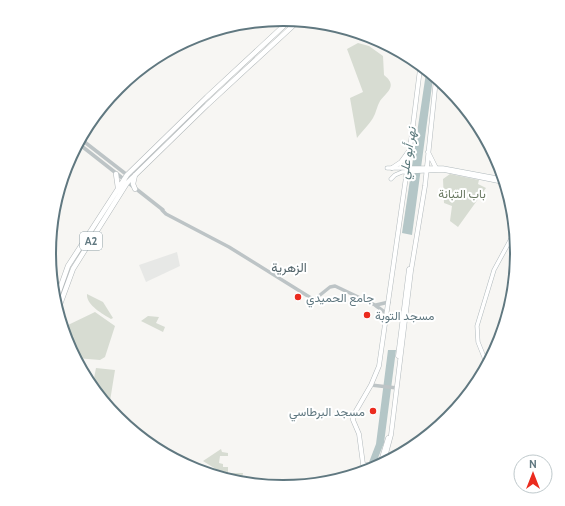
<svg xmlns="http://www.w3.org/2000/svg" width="565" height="506" viewBox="0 0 565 506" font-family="Cabin,Vazirmatn,sans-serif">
  <rect width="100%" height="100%" fill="#f7f6f3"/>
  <!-- built -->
  <path fill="#e7e8e6" d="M177,252L180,266L146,282L139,265Z"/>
  <!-- green -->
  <path fill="#d7dcd2" d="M358,43L369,46L383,56L384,75C398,86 387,92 380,101C377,106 376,113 373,118C369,125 362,131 357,138L350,98L363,92L347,49Z
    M450,174L479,180L478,184L486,188L458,227L450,221L452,206L444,203L443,179Z
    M87,294L103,302L113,318L111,319C103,314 86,305 87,294Z
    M95,312L115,326L105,357L100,360L76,358L70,348L68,325Z
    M148,316L159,317L156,323L165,327L163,332L141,321Z
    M96,368L115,370L110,401L105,400L93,383Z
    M221,449L222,452L228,453V456H220L219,463L223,464V467H228V473H243L242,479L227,476L203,461Z"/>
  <!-- water -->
  <path fill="#b4c6c7" d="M426,73L433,78L412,235L402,233Z
    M388,350H396L384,443L374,468L366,470L376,444Z"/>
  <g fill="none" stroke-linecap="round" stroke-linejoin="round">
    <defs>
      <path id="secondary" d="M387,168H443L502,179
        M391,179L395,175L402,172L443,170L502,182
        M486,362L478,342L477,326L494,270L513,235"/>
      <path id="primary" d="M428,152L436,168
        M392,168L401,162L409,151
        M398,356L409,269
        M347,414H353
        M384,461L391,435L411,271L425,186L436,79
        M363,464L375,467
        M380,464L388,438
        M371,469L363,464L359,434L353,420V416L371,385L379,366L410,149L420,69"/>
      <path id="trunk" d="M116,174L118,188
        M135,189L133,184L135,175
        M57,297L68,266L127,175L207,97L290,20
        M59,307L73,269L127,183L207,105L297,22"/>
    </defs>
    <!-- secondary casing -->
    <use href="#secondary" stroke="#b1babd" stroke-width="4.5"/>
    <!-- primary casing -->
    <use href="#primary" stroke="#b2b9bc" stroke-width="5"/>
    <!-- trunk casing -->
    <use href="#trunk" stroke="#b2b8ba" stroke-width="5.5"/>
    <!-- tertiary -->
    <path stroke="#bdc4c6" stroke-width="3.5" d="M82,140L131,178
      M79,144L163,210
      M495,179L500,171
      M162,210L166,214L229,247L311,298L315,299L330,287L335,286L375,305L387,314
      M376,305L389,302
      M371,385L397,388"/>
    <!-- secondary -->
    <use href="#secondary" stroke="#fff" stroke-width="3.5"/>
    <!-- primary -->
    <use href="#primary" stroke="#fff" stroke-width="4"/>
    <!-- trunk -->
    <use href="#trunk" stroke="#fff" stroke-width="4.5"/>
  </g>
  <!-- markers -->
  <g fill="#eb2b1e" stroke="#fff" stroke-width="1.5">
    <circle cx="298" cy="297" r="4"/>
    <circle cx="367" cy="315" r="4"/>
    <circle cx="373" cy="411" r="4"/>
  </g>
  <g text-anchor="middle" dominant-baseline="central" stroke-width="4" stroke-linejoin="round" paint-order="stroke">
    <!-- shield labels -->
    <rect fill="#fff" stroke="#90a0a6" stroke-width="1" x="80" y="232" width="22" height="18" rx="3"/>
    <g font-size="11" font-weight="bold" fill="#607880">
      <text x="91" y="241">A2</text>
    </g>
    <!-- park labels -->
    <g font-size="12" fill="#68775f" stroke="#fff">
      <text x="462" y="193">باب التبانة</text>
    </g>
    <!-- poi labels -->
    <g font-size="12" fill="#607880" stroke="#fff" text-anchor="start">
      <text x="306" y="297">جامع الحميدي</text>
      <text x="375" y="315">مسجد التوبة</text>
      <text x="365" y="411" text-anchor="end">مسجد البرطاسي</text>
    </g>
    <!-- water labels -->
    <g font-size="13" font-style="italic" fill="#5a787b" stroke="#fff">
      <text transform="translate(407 153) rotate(-81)">نهر أبو علي</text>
    </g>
    <!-- neighbourhood labels -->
    <g font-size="13" fill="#52646a" stroke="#fff">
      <text x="289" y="267">الزهرية</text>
    </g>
  </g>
  <!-- crop -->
  <path d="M0 0H565V506H0ZM56 253a227 227 0 1 1 454 0a227 227 0 1 1-454 0Z" fill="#fff" fill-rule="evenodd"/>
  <path fill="none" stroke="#607880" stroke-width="2" d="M56 253a227 227 0 1 1 454 0a227 227 0 1 1-454 0Z"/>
  <!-- north arrow -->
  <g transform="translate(533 474)"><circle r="19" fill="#ffffff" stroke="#bfc9cc"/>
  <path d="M0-3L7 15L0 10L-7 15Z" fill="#eb2b1e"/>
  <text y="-6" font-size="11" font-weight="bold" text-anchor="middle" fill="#607880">N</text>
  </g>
</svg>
